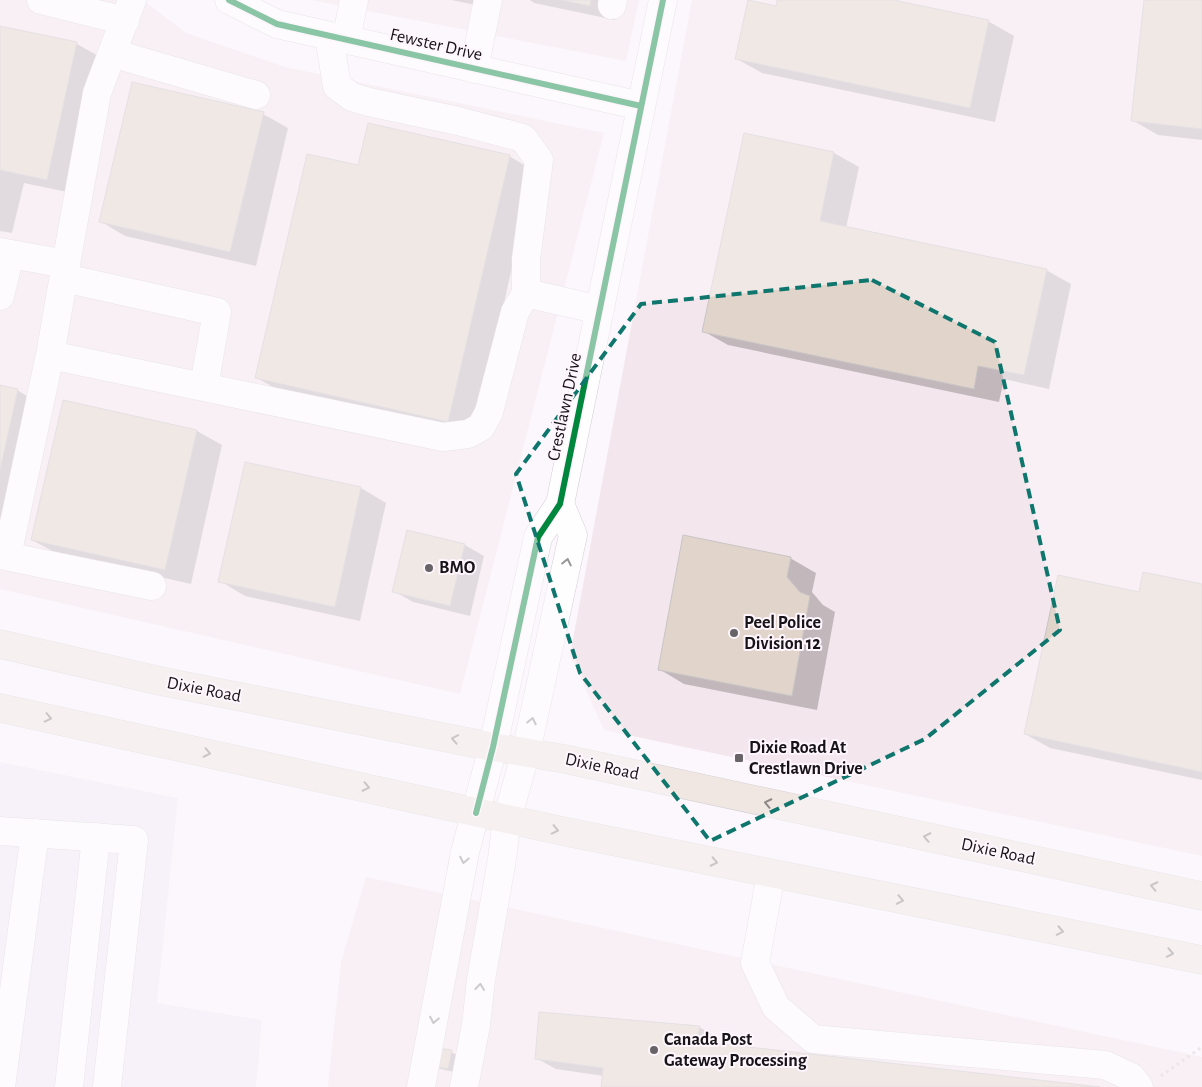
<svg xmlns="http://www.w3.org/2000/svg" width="1202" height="1087" viewBox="0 0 1202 1087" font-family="'Alegreya Sans',sans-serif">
  <rect width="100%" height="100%" fill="#fcf7fc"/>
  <!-- commercial -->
  <path fill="#f1ecf8" d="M0,762L178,798L157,1003L262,1020L256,1087H0Z"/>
  <!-- industrial -->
  <path fill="#f3e6ec" d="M0,0H143L186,33L285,67L604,133L460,694L0,589Z
    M311,0H639L626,61Z
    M692,0H1202V856L604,730L570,655Z
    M366,877L1202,1057V1087H328L341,962Z"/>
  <!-- shadow -->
  <path fill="#0003" d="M451,0H477L476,5Z
    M530,0H619L615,20L534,3Z
    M779,0H887L988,21L1014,36L995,122L762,73L737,59L777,8Z
    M1145,0H1202V140L1158,135L1132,120Z
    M0,27L77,44L102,58L72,193L24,183L12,233L0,231Z
    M263,114L288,128L256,266L125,236L100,221Z
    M745,134L834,153L859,167L846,228L1046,270L1071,284L1049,389L1004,379L999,402L728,345L703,331Z
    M509,156L534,171L474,435L282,392L257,378L359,167Z
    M0,387L17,390L42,405L0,535Z
    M197,431L222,445L191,584L58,554L32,540Z
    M246,464L361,488L386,503L360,621L245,596L220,581Z
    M408,532L465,545L484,556L470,616L413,602L394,591Z
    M790,558L816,573L812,592L823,605L835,612L817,710L684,684L659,669Z
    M1202,585V780L1050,748L1025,734L1140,593Z
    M699,1027L719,1038L717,1045L1089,1087H602L604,1076L556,1069L536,1058Z
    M451,1052L457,1055L454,1072L441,1069L435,1066Z"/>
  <!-- building -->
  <path fill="#e0d4cb" stroke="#c8c5c6" d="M561,0H591L590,6Z
    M748,0L776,6L777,0H894L989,20L970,108L735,59Z
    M1144,0H1202V129L1131,121Z
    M0,26L77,42L47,180L0,170Z
    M132,82L264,112L230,252L99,222Z
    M368,123L510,155L448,422L255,378L307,154L358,165Z
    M744,133L834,152L820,221L1047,269L1024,375L978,366L974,389L702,332Z
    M0,385L18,389L0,470Z
    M63,400L197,430L165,570L31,540Z
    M245,462L361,487L335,607L218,582Z
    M407,530L465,544L450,606L392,592Z
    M683,535L791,557L787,577L800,592L810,596L792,696L658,670Z
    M1143,572L1202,584V772L1024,734L1058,575L1139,592Z
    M539,1012L700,1026L696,1041L1100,1087H601L603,1068L535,1059Z
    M437,1048L452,1050L448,1069L434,1066Z"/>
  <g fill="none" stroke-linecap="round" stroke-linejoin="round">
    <defs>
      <path id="minor" d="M41,0L125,21
        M229,0L277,24L641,106
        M612,5L613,0
        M329,36L337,86L352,97L369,102L458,121L523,138L539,160L526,259V293
        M346,40L354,0
        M112,53L256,95
        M474,69L488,0
        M0,252L66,264L50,355L443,437L468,434L481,427L489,412L515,312L526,293L600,310
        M66,264L97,93L132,0
        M64,278L217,312L204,386
        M0,296L10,254
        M0,555L152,586
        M7,556L50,355
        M0,831L134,840L107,1087
        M771,874L755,963L776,1007L813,1039L1105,1065L1131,1077L1139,1087
        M1,1087L35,833
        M69,1087L96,837
        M421,1087L465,852L493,747L538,537L560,504L663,0
        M464,1087L476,1025L481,980L502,859L507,819L526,752L573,535L560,504"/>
      <path id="major" d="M0,644L160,681L493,747L565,759L1202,896
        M0,708L562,831L1202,960"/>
    </defs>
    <!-- minor casing -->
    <use href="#minor" stroke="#d2ced2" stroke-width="29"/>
    <!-- major casing -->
    <use href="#major" stroke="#d4d1d4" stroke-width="29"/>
    <!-- path -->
    <path stroke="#d3d2d3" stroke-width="3" stroke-dasharray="2.5 4" stroke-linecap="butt" d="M1161,1076L1202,1047"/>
    <!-- minor -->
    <use href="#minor" stroke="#fffeff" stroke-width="28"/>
    <!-- major -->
    <use href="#major" stroke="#f0e7e3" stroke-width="28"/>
    <defs>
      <path id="cycleway" d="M229,0L277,24L641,106
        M476,813L493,747L538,537L560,504L663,0"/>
    </defs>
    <!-- cycleway casing -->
    <use href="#cycleway" stroke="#fef5fd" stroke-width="9"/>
    <!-- cycleway -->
    <use href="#cycleway" stroke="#00873e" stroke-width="6"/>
  </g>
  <!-- one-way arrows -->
  <defs><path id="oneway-chevron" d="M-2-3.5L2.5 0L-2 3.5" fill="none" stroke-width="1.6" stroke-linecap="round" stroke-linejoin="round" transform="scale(1.25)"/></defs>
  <g stroke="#979597">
    <use href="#oneway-chevron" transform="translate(567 562) rotate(-78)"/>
    <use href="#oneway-chevron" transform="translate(532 721) rotate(-78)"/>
    <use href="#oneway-chevron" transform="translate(464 860) rotate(101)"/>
    <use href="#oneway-chevron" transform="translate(480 987) rotate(-84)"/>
    <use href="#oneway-chevron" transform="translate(434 1020) rotate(101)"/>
  </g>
  <g stroke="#8e8887">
    <use href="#oneway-chevron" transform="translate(48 718) rotate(13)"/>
    <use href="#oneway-chevron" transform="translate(455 739) rotate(-169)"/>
    <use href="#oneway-chevron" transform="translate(207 753) rotate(12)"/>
    <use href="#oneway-chevron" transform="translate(366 787) rotate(12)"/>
    <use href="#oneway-chevron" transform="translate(768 803) rotate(-168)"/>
    <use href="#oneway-chevron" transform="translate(555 830) rotate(13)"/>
    <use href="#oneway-chevron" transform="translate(927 837) rotate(-168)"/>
    <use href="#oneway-chevron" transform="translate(714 862) rotate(12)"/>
    <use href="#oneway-chevron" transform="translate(1154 886) rotate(-168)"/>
    <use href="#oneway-chevron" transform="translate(900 900) rotate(11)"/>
    <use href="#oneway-chevron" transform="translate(1060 931) rotate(11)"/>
    <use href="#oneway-chevron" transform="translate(1170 953) rotate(11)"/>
  </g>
  <!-- marked area -->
  <path d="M0 0H1202V1087H0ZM872,280L995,342L1060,630L925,739L710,841L580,673L516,474L641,304Z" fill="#fcf7fc" fill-opacity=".55" fill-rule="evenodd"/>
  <path fill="none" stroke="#0f766e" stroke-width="4" stroke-dasharray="10 6" stroke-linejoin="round" d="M872,280L995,342L1060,630L925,739L710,841L580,673L516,474L641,304Z"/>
  <!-- markers -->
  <g fill="#676367" stroke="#fef5fd" stroke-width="2">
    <circle cx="429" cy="568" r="5"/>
    <circle cx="734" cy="633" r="5"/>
    <rect x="734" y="753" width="10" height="10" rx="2.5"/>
    <circle cx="654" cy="1050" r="5"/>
  </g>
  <g text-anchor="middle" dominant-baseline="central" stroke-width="4" stroke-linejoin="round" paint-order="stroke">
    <!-- street labels -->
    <g font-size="18" fill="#171417" stroke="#fef5fd">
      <text transform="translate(436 45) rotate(13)">Fewster Drive</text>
      <text transform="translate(565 407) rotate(-78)">Crestlawn Drive</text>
      <text transform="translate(204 690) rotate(11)">Dixie Road</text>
      <text transform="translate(602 767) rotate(12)">Dixie Road</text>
      <text transform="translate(998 852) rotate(12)">Dixie Road</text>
    </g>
    <!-- poi labels -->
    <g font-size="18" font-weight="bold" fill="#171417" stroke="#fef5fd" text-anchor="start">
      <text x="439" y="568">BMO</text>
      <text x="744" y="623">Peel Police<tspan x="744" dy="21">Division 12</tspan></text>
      <text x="749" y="748">Dixie Road At<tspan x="749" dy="21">Crestlawn Drive</tspan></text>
      <text x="664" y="1040">Canada Post<tspan x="664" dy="21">Gateway Processing</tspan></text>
    </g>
  </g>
</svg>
